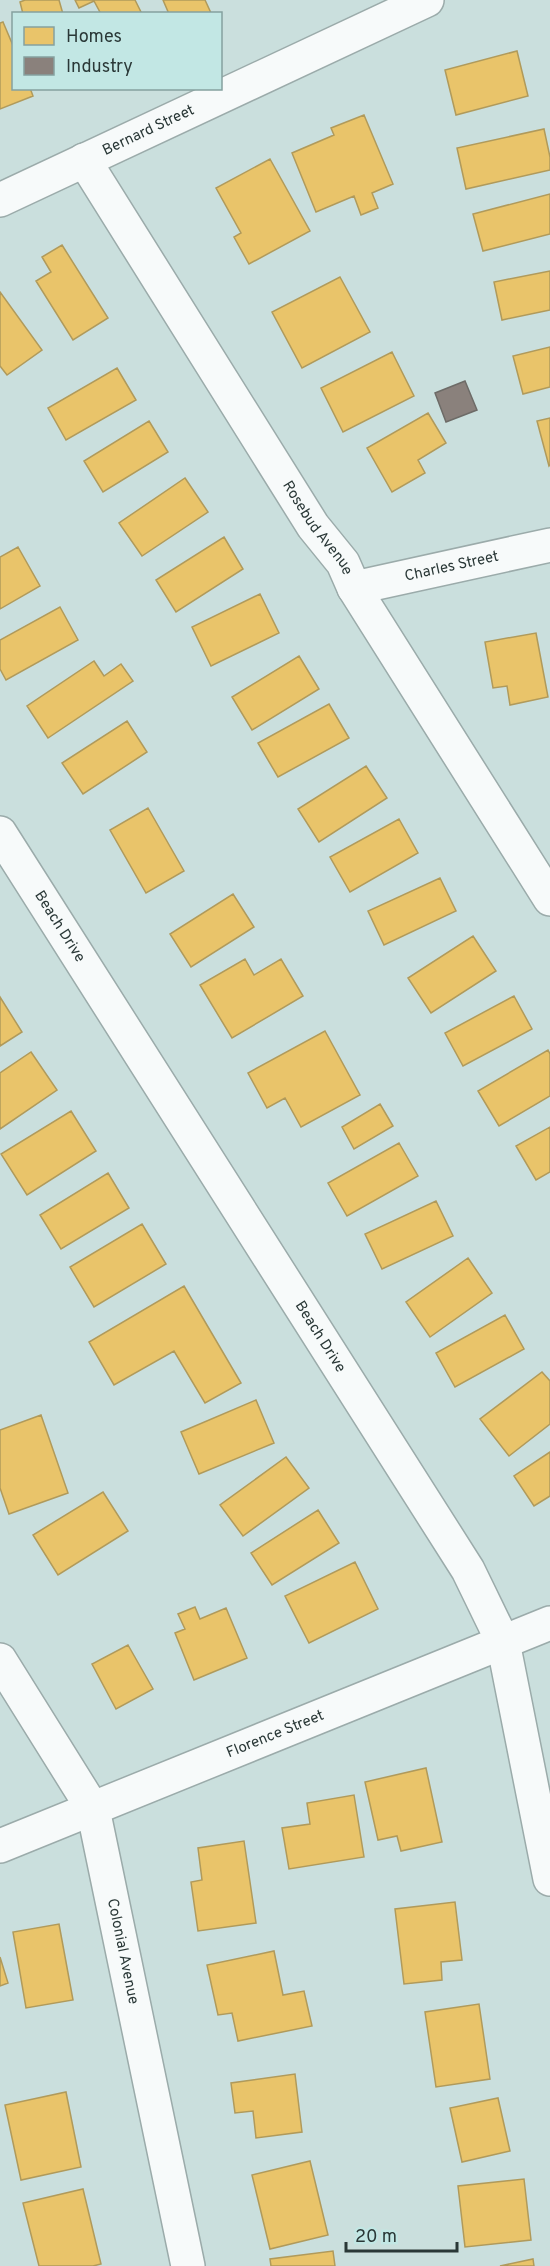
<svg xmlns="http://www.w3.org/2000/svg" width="550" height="2266" viewBox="0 0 550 2266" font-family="Overpass,sans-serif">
  <rect width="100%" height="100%" fill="#cadfdd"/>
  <!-- homes -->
  <path fill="#e9c46a" stroke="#b09a5b" stroke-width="1.5" d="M25,0H59L63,14H23L20,2Z
    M75,0H135L142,14H101L94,1L79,8Z
    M163,0H205L211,13L169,14Z
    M3,22L14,48V88H30L33,96L0,109V23Z
    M517,51L528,96L456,115L445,70Z
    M364,115L393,184L372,193L378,208L361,215L354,196L316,212L292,153L334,135L331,128Z
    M544,129L550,157V170L466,189L457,148Z
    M270,159L310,231L249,264L234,237L241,233L216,188Z
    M550,194V234L483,251L473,214Z
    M62,245L108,318L73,340L36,281L51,272L42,257Z
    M550,271V310L502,320L494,282Z
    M340,277L370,332L302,368L272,312Z
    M0,292L42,350L7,375L0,366Z
    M550,347V387L523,394L513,356Z
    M392,352L414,396L343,432L321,388Z
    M117,368L136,400L66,440L48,408Z
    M428,413L446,443L418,460L425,473L392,492L367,448Z
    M550,418V465L549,466L537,421Z
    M149,421L168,452L103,492L84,461Z
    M185,478L208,512L142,556L119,523Z
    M224,537L243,569L176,612L156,580Z
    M18,547L40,586L0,609V557Z
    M260,594L279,633L211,666L192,627Z
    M60,607L78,640L6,680L0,669V640Z
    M536,633L548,697L510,705L507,686L493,688L485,642Z
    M299,656L319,689L252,730L232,697Z
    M94,661L104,676L121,664L133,681L48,738L27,706Z
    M329,704L349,738L278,777L258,743Z
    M127,721L147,752L83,794L62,763Z
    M366,766L387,798L319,842L298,809Z
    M148,808L184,871L146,893L110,830Z
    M399,819L418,853L350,892L330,857Z
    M440,878L456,911L384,945L368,911Z
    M233,894L254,927L191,967L170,934Z
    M473,936L496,971L431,1013L408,978Z
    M245,959L254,975L281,959L303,996L232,1038L200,985Z
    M514,996L532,1029L463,1066L445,1033Z
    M0,997L22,1032L0,1046Z
    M325,1031L360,1095L301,1127L285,1098L267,1108L248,1073Z
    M548,1050L550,1054V1096L499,1126L478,1091Z
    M31,1052L57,1090L0,1129V1073Z
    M380,1104L393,1126L354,1149L342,1127Z
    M71,1111L96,1151L27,1195L1,1154Z
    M550,1127V1172L536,1180L516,1146Z
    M399,1143L418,1176L347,1216L328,1183Z
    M108,1173L129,1208L61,1249L40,1215Z
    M436,1201L453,1236L382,1269L365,1234Z
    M142,1224L166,1264L94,1307L70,1267Z
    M468,1258L492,1293L430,1337L406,1302Z
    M184,1286L241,1383L205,1403L174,1351L114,1385L89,1342Z
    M505,1315L524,1349L455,1387L436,1353Z
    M542,1372L550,1381V1424L509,1456L480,1419Z
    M256,1400L274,1443L199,1474L181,1432Z
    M41,1415L68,1493L9,1514L0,1488V1430Z
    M550,1452V1496L534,1506L514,1476Z
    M286,1457L309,1488L243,1536L220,1505Z
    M103,1492L128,1531L58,1575L33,1535Z
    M318,1510L339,1543L272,1585L251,1553Z
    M355,1562L378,1609L309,1643L285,1596Z
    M195,1607L200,1619L226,1608L247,1658L194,1680L175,1633L185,1629L178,1614Z
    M128,1645L153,1689L116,1709L92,1664Z
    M426,1768L442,1842L401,1851L397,1836L378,1840L365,1782Z
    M354,1795L364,1857L289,1869L282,1828L310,1824L307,1803Z
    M244,1841L256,1923L198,1931L191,1882L202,1880L198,1848Z
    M455,1902L462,1960L441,1962L442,1980L404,1984L395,1909Z
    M59,1924L73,2000L26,2008L13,1932Z
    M274,1951L283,1995L304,1991L312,2026L238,2041L232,2013L218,2015L207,1965Z
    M0,1957L8,1983L0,1986Z
    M479,2004L490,2079L436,2087L425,2012Z
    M295,2074L302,2132L256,2138L253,2111L235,2113L231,2083Z
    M66,2092L81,2167L21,2180L5,2105Z
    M498,2098L510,2151L462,2162L450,2108Z
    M310,2161L328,2235L270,2249L252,2175Z
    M524,2179L531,2240L465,2247L458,2186Z
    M83,2189L101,2264L93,2266H39L23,2203Z
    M333,2251L335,2266H271L270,2259Z
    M533,2259L534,2266H500Z"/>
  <!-- industry -->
  <path fill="#8a817c" stroke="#6d6b67" stroke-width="1.5" d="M465,381L477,410L446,422L435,393Z"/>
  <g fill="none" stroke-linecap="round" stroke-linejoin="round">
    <defs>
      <g id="minor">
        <path id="s1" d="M84,160L313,526L343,563L354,588L550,899"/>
        <path id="s2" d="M0,200L427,0"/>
        <path id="s3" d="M354,588L550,545"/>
        <path id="s4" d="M0,833L468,1570L503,1642L550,1879"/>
        <path id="s5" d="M0,1660L93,1809L188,2266"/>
        <path id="s6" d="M0,1846L550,1623"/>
      </g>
    </defs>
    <!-- minor casing -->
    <use href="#minor" stroke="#9babaa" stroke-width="36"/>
    <!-- minor -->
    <use href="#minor" stroke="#f7fafa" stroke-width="33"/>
  </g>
  <g text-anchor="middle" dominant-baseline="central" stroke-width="6" stroke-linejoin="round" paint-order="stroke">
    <!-- street labels -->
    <g font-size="15" fill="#2a3837" stroke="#c2e7e4">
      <text stroke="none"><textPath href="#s2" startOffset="164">Bernard Street</textPath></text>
      <text stroke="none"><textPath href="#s1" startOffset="436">Rosebud Avenue</textPath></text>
      <text stroke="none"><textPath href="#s3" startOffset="100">Charles Street</textPath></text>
      <text stroke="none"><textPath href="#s4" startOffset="111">Beach Drive</textPath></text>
      <text stroke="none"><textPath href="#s4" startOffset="597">Beach Drive</textPath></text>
      <text stroke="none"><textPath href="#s6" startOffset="297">Florence Street</textPath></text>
      <text stroke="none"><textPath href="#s5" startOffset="321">Colonial Avenue</textPath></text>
    </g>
  </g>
  <!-- legend -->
  <rect x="12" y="12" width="210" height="78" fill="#c2e7e4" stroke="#85a19f" stroke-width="1.5"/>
  <rect x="24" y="27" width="30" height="18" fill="#e9c46a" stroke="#85a19f" stroke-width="1.5"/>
  <text x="66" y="42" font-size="18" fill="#2a3837">Homes</text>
  <rect x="24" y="57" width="30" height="18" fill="#8a817c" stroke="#85a19f" stroke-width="1.5"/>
  <text x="66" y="72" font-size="18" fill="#2a3837">Industry</text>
  <!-- scale -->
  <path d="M346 2242v9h111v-9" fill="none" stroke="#2a3837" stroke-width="3"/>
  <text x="355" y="2242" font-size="18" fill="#2a3837" stroke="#c2e7e4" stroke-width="4.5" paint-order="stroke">20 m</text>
</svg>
